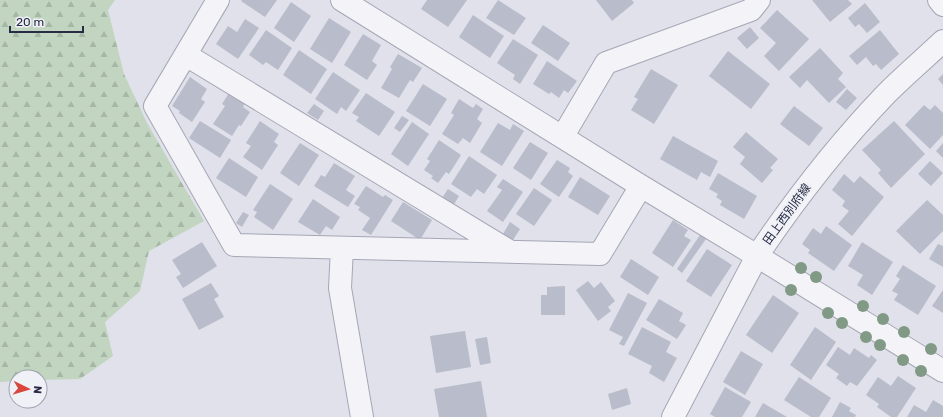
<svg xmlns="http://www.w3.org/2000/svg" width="943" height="417" viewBox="0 0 943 417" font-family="Rubik,'Noto Sans JP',sans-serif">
  <defs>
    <pattern id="forest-firs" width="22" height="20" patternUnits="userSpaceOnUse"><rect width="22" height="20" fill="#c1d5c0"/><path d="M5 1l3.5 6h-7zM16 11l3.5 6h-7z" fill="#a6b7a6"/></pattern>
  </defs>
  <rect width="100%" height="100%" fill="#e0e1ea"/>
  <!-- forest -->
  <path fill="url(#forest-firs)" d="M0,0H115L108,10L124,74L147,123L204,221L149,251L140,291L105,322L113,356L80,379L40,380V377H16V381L0,382Z"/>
  <!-- building -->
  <path fill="#b9bcca" d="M242,0H277L265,17L241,1Z
    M427,0H467L448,27L421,9Z
    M498,0L526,18L514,35L486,18Z
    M596,0H632L634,3L612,21Z
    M812,0H848L852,4L830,22Z
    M291,2L311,16L294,42L274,28Z
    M865,3L880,22L867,33L859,24L855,27L848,18Z
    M777,10L809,39L779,71L764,56L776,43L760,28Z
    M473,15L504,36L490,58L459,37Z
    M329,18L351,32L332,63L310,49Z
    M245,19L259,28L238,59L216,44L228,26L237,32Z
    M543,25L570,43L558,61L531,43Z
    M750,27L759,38L747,49L737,38Z
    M266,30L292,48L278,70L266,62L263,65L249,55Z
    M880,30L899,54L881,70L876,64L873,66L866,57L857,65L849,56Z
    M363,34L381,45L372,61L377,65L367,80L344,65Z
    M513,39L538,55L520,84L513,79L515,75L497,63Z
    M820,48L843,73L838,79L846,87L829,103L807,80L800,88L789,77Z
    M299,50L327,69L311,94L283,75Z
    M728,51L770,84L751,109L709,76Z
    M398,54L422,68L413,82L410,80L399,98L381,88L392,69L390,67Z
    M547,61L577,81L568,93L564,90L559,98L551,92L549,94L533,84Z
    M651,69L678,85L654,124L631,110L638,99L634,97Z
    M333,72L360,90L346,111L341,107L337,114L315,99Z
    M943,74V85L938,79Z
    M190,77L207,89L201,99L205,102L192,122L179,113L180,111L172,106Z
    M423,84L447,99L430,126L406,111Z
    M847,89L857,98L846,110L836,102Z
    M229,93L245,103L243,107L250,112L241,126L239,125L232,136L213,124L225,106L222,104Z
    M366,93L395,112L379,136L356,121L359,117L352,113Z
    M459,99L473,108L476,104L483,109L477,119L482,123L470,143L463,138L458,144L442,134L454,115L451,113Z
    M314,104L324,111L318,120L307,113Z
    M924,105L930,110L935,105L943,113V135L930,149L905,125Z
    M794,106L823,128L809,146L780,124Z
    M402,116L409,120L400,132L394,128Z
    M200,121L231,140L220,158L189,138Z
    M260,121L279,134L274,142L278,145L262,170L243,157L251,146L246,143Z
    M894,121L925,154L891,188L878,173L881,170L862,150Z
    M412,122L429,134L408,166L391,154Z
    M498,123L510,130L513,124L524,131L502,166L480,152Z
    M746,132L778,159L770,168L773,170L762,183L740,164L745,157L733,147Z
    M673,136L718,161L710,177L701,172L697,180L660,159Z
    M439,140L461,155L449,174L446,172L438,183L431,178L433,176L424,170L430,161L427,159Z
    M530,142L548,153L531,180L513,168Z
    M300,143L319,155L299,186L280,173Z
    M943,143V158L936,151Z
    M469,156L497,175L484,194L477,189L471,197L451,184Z
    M229,158L258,177L246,197L216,178Z
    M557,160L570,168L568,172L573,176L559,197L540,184Z
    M930,161L943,173L931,186L918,174Z
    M334,163L355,176L346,190L355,196L348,207L314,186L321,175L325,177Z
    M718,173L757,196L744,219L720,205L722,201L716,197L718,194L709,189Z
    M844,174L854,183L860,176L884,197L852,236L838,224L849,211L842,206L845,201L832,190Z
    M580,177L610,196L598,215L568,197Z
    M503,179L523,192L503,222L487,211L502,190L497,187Z
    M270,184L293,199L273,230L254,217L257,212L253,210Z
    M366,186L383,197L385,195L393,200L371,235L362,230L370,218L358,210L360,207L354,204Z
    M534,188L552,200L534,226L516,214Z
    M448,189L459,196L453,206L442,198Z
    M313,199L340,217L332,230L326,226L320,235L298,222Z
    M927,200L943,215V231L920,254L896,231Z
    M403,202L432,220L420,240L391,221Z
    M243,212L249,215L242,227L236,223Z
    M673,220L688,230L684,236L691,240L673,267L652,253Z
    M510,222L520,229L513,240L503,234Z
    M826,226L852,245L834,271L808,253L810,250L802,244L813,228L821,234Z
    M700,235L706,239L682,273L677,269Z
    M202,242L217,266L183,288L176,277L181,274L172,260Z
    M862,242L893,262L872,295L857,285L863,275L848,266Z
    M938,244L943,246V267L929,259Z
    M707,249L732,265L711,297L686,281Z
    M631,259L659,277L648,295L620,277Z
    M903,265L936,286L918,315L894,300L898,294L892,291L900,279L896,276Z
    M588,281L594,288L601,282L615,301L608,307L611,311L598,321L576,290Z
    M211,283L219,296L214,299L224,317L199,330L182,299Z
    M565,286V315H541V295H547V287Z
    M943,290V313L932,306Z
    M628,293L647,303L624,346L619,344L623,337L609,330Z
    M773,295L799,313L772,353L746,335Z
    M659,299L683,313L679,321L686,325L677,339L646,320Z
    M642,327L671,342L666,352L677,358L664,382L649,373L652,366L628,354Z
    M815,327L836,342L811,380L790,365Z
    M465,331L471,367L436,373L430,336Z
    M487,337L491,363L480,365L475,339Z
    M838,347L850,355L854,348L869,358L871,355L877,360L857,386L850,382L847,386L836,378L839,374L826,365Z
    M741,351L763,364L745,395L723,382Z
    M898,376L916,388L897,417H891L877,407L879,404L866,395L878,377L891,386Z
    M799,377L831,398L819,417H811L784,400Z
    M481,381L487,417H439L434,389Z
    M725,387L751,402L742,417H715L710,414Z
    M627,388L631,404L612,410L608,394Z
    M933,400L943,406V417H907L914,405L926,412Z
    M840,402L851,408L849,411L856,415L855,417H832Z
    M763,403L787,417H755Z"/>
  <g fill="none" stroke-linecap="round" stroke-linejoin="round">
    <defs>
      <path id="minor" d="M218,0L155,106L234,245L600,254L641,186
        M342,0L641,186L757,256
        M939,0L943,5
        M186,55L509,251
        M563,136L606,63L751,10L759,0
        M342,248L340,288L362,417"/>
      <path id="tertiary" d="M757,256L943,371
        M673,417L757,256C796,198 839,143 887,93C905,75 925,58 943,41"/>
    </defs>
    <!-- minor casing -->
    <use href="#minor" stroke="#a5a7b5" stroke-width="24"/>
    <!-- tertiary casing -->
    <use href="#tertiary" stroke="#a5a7b5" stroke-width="24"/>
    <!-- minor -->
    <use href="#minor" stroke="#f3f3f8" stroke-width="22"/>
    <!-- tertiary -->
    <use href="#tertiary" stroke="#f3f3f8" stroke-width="22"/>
  </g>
  <!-- trees -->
  <g fill="#819a86">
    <circle cx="801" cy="268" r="6"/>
    <circle cx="816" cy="277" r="6"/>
    <circle cx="791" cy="290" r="6"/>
    <circle cx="863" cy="306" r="6"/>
    <circle cx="828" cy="313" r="6"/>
    <circle cx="883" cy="319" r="6"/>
    <circle cx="842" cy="323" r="6"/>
    <circle cx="904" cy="332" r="6"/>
    <circle cx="866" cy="337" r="6"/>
    <circle cx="880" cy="345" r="6"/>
    <circle cx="931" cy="349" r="6"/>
    <circle cx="903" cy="360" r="6"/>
    <circle cx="921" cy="371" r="6"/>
  </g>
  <g text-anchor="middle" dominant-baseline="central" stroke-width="4" stroke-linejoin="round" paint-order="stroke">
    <!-- street labels -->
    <g font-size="12" fill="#272b43" stroke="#eff1f7">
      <text transform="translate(787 214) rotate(-54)">田上西別府線</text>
    </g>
  </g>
  <!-- north arrow -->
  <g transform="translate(28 389) rotate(95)"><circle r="19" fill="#eff1f7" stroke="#9fa2af"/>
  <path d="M0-3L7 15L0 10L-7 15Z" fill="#d9463b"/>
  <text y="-6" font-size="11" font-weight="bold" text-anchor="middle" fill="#272b43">N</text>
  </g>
  <!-- scale -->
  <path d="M10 26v6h73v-6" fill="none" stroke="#272b43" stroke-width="2"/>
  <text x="16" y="26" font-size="12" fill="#272b43" stroke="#eff1f7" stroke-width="3" paint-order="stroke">20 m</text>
</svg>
